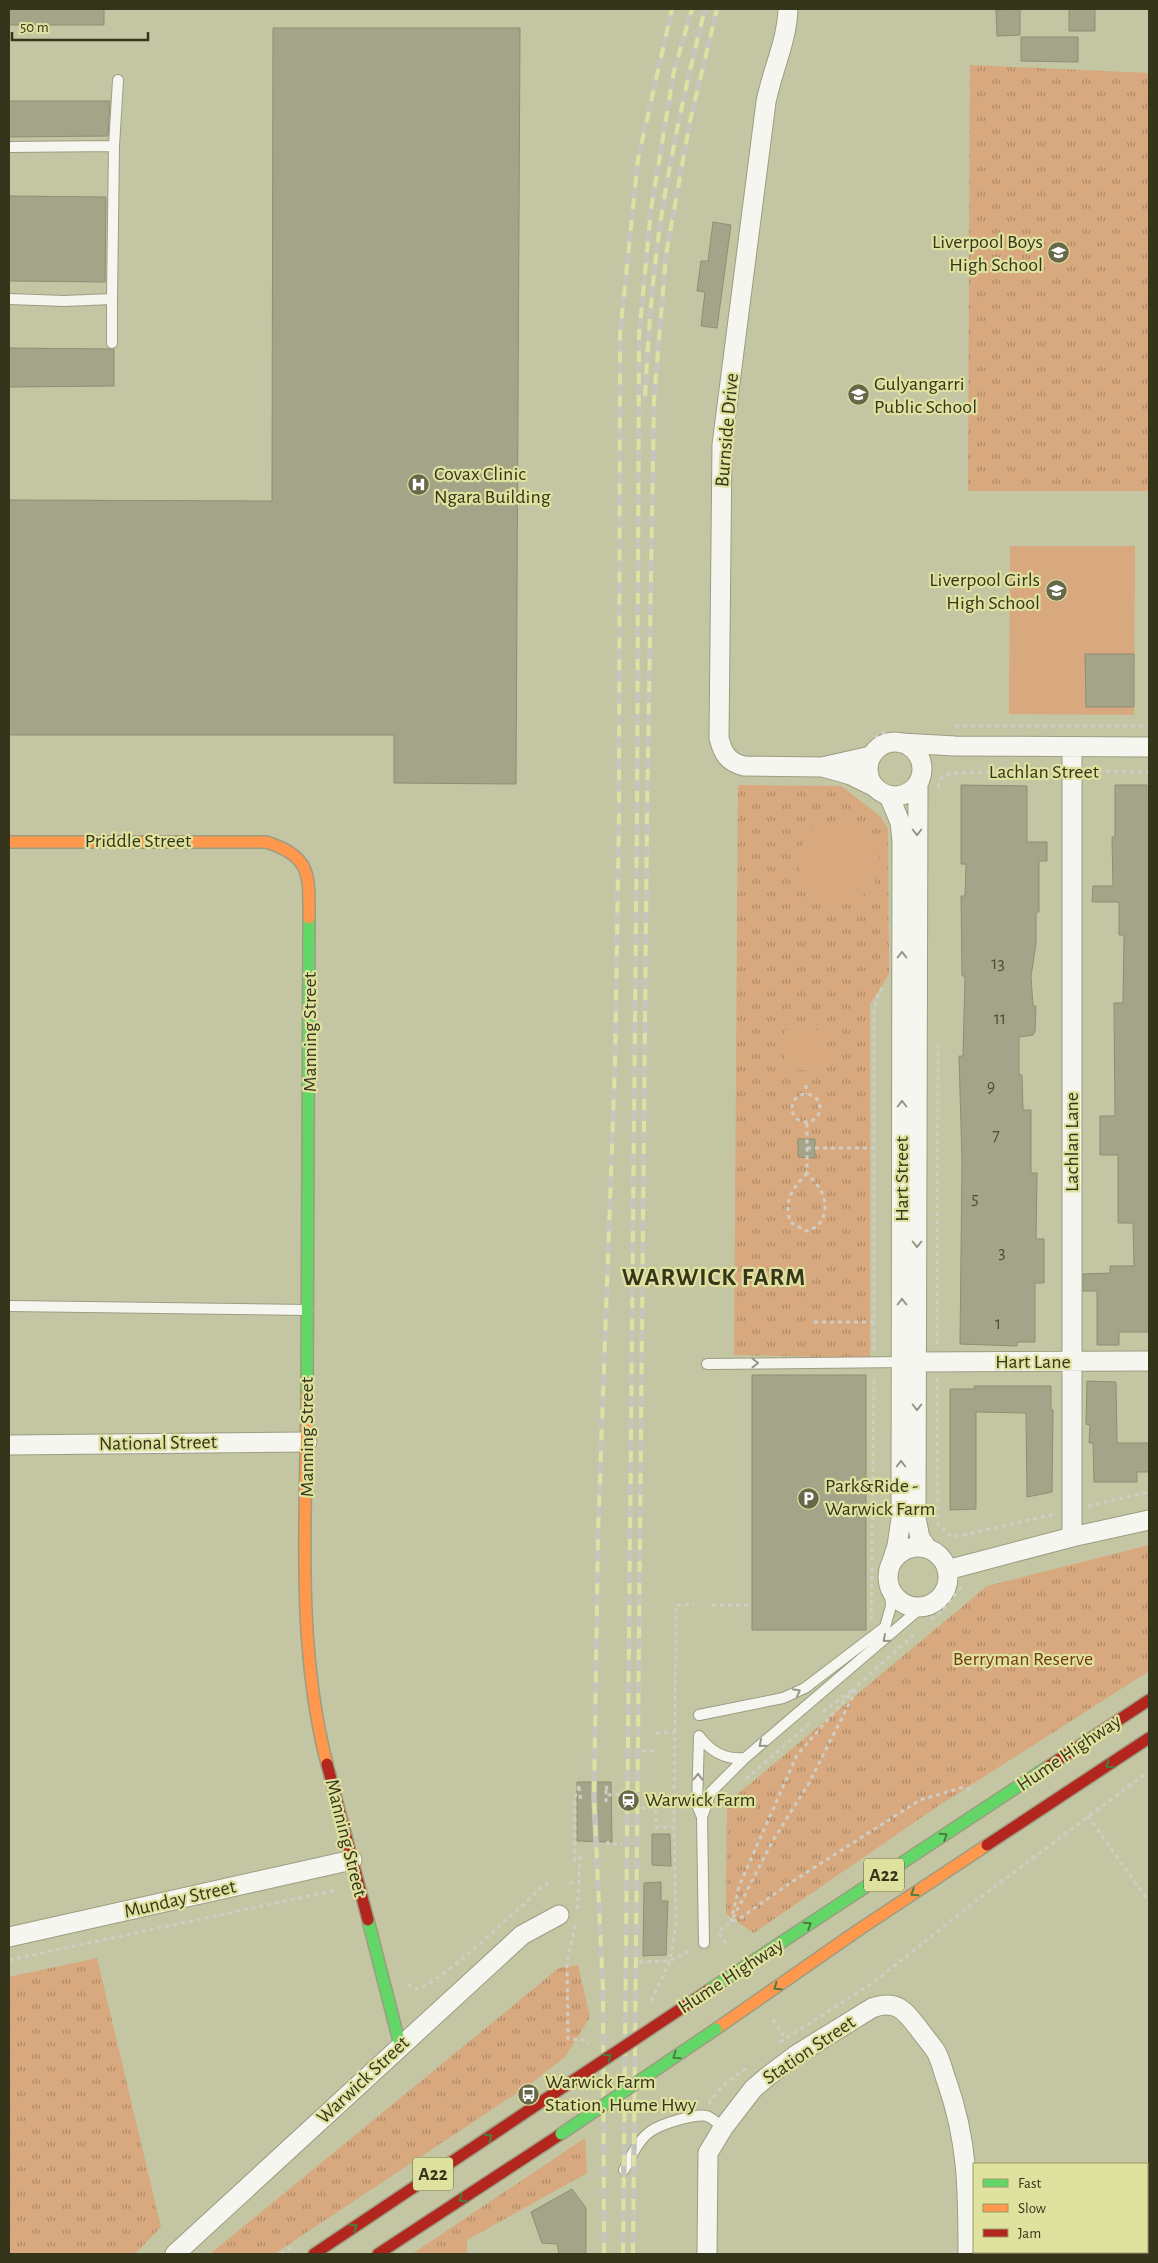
<svg xmlns="http://www.w3.org/2000/svg" width="1158" height="2263" viewBox="0 0 1158 2263" font-family="'Alegreya Sans',sans-serif">
  <defs>
    <pattern id="grass-tufts" width="24" height="20" patternUnits="userSpaceOnUse" patternTransform="scale(1.25)"><rect width="24" height="20" fill="#d8a87e"/><path d="M3 7l-1-3M5 7V3M7 7l1-3M15 17l-1-3M17 17v-4M19 17l1-3" fill="none" stroke="#b08a66"/></pattern>
  </defs>
  <rect width="100%" height="100%" fill="#c4c5a2"/>
  <!-- grass -->
  <path fill="url(#grass-tufts)" d="M970,65L1149,73V491H968Z
    M738,785L841,786L880,816L888,829L889,974L870,1004V1358L734,1355Z
    M1149,1545V1671L935,1808L754,1933L726,1914L727,1803L987,1586Z
    M97,1958L161,2227L135,2254H9V1977Z
    M578,1965L590,2017L565,2057L529,2085L274,2254H210L559,1968Z
    M585,2138L587,2173L467,2240V2254H412Z"/>
  <!-- garden -->
  <path fill="#d8a87e" d="M1010,546H1135L1134,715L1009,714Z
    M798 862a41 41 0 1 1 82 0a41 41 0 1 1-82 0Z
    M785,1030H824V1070H785Z"/>
  <!-- building -->
  <path fill="#a3a488" stroke="#8e8f73" d="M9,9H104V25H9Z
    M1020,9V35L997,36L996,10Z
    M1069,9H1095V31H1069Z
    M273,28H520L516,784L394,783V735H9V500L272,501Z
    M1021,37H1078V62L1021,61Z
    M9,101H110L108,136L9,137Z
    M9,196L106,197L105,282L9,281Z
    M713,222L731,225L717,328L701,326L705,292L697,291L701,261H708Z
    M9,348L114,349V386L9,387Z
    M1085,654H1134V707H1086Z
    M961,785L1027,786V842H1047V861H1039V912H1036V944L1031,976L1033,1006H1036L1035,1031L1033,1035L1019,1037V1075H1022L1023,1110H1031V1173H1037L1036,1239H1044V1283H1035V1342H1017V1346L960,1344L962,1160L959,1056H963L965,976H962L961,896H965L966,864H961Z
    M1115,785H1147V798L1149,799V1332H1119V1345H1097V1291H1083V1274L1110,1273V1266H1134L1133,1223H1118V1155H1100V1116H1115L1114,1003H1123L1124,935H1119V902H1092L1093,886H1113L1112,837H1115Z
    M798,1139H815V1158L798,1157Z
    M752,1375H866V1630H752Z
    M1087,1381L1116,1382L1117,1443H1149V1472H1137V1482H1094L1093,1443H1089L1090,1425L1086,1424Z
    M974,1386H1051V1410H1053L1052,1492L1027,1497L1026,1413L976,1412V1509L950,1510V1389H975Z
    M577,1782H611L612,1842L577,1841Z
    M652,1834H670L671,1866L652,1865Z
    M661,1882V1901H668L666,1955L643,1956L644,1883Z
    M572,2189L586,2208V2254H559L557,2244L542,2243L531,2212Z"/>
  <g fill="none" stroke-linecap="round" stroke-linejoin="round">
    <defs>
      <path id="lane" d="M9,147L114,146
        M9,299L64,301L112,299L114,146L118,80
        M112,343V299
        M9,1306L308,1310
        M707,1364L906,1362
        M699,1715L783,1698L805,1688L885,1627L891,1606L890,1589
        M699,1736L697,1805L702,1817L704,1943
        M699,1736C711,1752 725,1760 745,1758
        M702,1817L711,1792L745,1758L923,1606
        M624,2170C631,2157 638,2140 651,2131C661,2124 696,2113 707,2116C714,2119 718,2124 723,2128"/>
      <path id="street" d="M788,9C787,41 772,71 766,102L722,445L719,738C723,754 728,762 744,766L822,767L871,756
        M868 769a27 27 0 1 1 54 0a27 27 0 1 1-54 0Z
        M901,743L955,746L1149,747
        M823,767L851,775L875,787
        M918,784L916,1518L920,1538L927,1548
        M889,796L900,822L902,841L901,1519L897,1546L891,1564
        M917,1362L1149,1361
        M9,1445L307,1442
        M1072,1537V747
        M888 1577a30 30 0 1 1 60 0a30 30 0 1 1-60 0Z
        M947,1570L1072,1537L1149,1520
        M9,1937L352,1860
        M175,2254L522,1935L559,1915
        M707,2254L708,2153L723,2128L753,2089L767,2077L796,2055L872,2008C897,1999 905,2011 919,2029C924,2036 930,2043 935,2050C941,2059 943,2072 947,2082C968,2142 968,2191 968,2254"/>
      <path id="fast" d="M307,1395L309,918
        M368,1920L400,2045
        M709,1990L1049,1766"/>
      <path id="slow" d="M9,842H266C312,856 309,876 309,918
        M307,1395C306,1517 296,1645 327,1764
        M716,2029L860,1929L987,1845"/>
      <path id="jam" d="M327,1764L368,1920
        M1049,1766L1149,1700
        M987,1845L1149,1738
        M314,2254L553,2094
        M378,2254L561,2134"/>
    </defs>
    <!-- lane casing -->
    <use href="#lane" stroke="#9c9d81" stroke-width="12"/>
    <!-- street casing -->
    <use href="#street" stroke="#9c9d81" stroke-width="21"/>
    <!-- fast casing -->
    <use href="#fast" stroke="#9c9d81" stroke-width="14"/>
    <!-- slow casing -->
    <use href="#slow" stroke="#9c9d81" stroke-width="14"/>
    <!-- jam casing -->
    <use href="#jam" stroke="#9c9d81" stroke-width="14"/>
    <!-- path -->
    <path stroke="#cecec4" stroke-width="3" stroke-dasharray="4 4" stroke-linecap="butt" d="M955,726H1149
      M875,738L889,730
      M1090,771L1149,772
      M938,787L940,779L951,773L1054,771
      M806,1085V1094
      M792 1108a14 14 0 1 1 28 0a14 14 0 1 1-28 0Z
      M807,1148H874
      M807,1173C792,1189 784,1199 790,1222L806,1231C824,1228 829,1209 822,1193C819,1186 812,1179 807,1173V1122
      M814,1322H874
      M937,1344L938,1045
      M874,1350V1009L879,992L883,988
      M937,1378L938,1525L951,1536H959L1055,1514
      M1088,1506L1149,1492
      M872,1560L874,1376
      M712,1605H752
      M931,1619C947,1610 951,1595 965,1585
      M871,1620L872,1566
      M823,1712L852,1690
      M675,1732L676,1605H694
      M656,1733L675,1732L674,1804H683
      M642,1751H656
      M746,1779L809,1724
      M579,1786L575,1797V1860H580
      M606,1786L609,1795L622,1794
      M579,1787L581,1802
      M606,1802V1788
      M656,1802V1827H674V1804
      M641,1808L654,1807V1811
      M1088,1816L1149,1902
      M608,1841V1844H622
      M569,1883L579,1882L580,1855
      M577,1909L579,1882
      M733,1918L772,1842L809,1783L856,1690
      M731,1922L739,1886L797,1755L858,1685L916,1633
      M575,1925L567,1963L568,2039L586,2040L589,2044
      M726,1943L718,1932L731,1922L739,1919L787,1885L920,1800L964,1787L971,1790
      M9,1960L337,1890
      M639,1962L670,1961L693,1949
      M408,1984L416,1989C440,1985 522,1905 544,1885L552,1883
      M651,2001L670,1961L676,1924L674,1827
      M773,2019L785,2038
      M780,2042L874,1982L977,1900L1149,1771
      M709,2104C718,2087 733,2078 748,2067
      M281,2254L293,2246"/>
    <!-- lane -->
    <use href="#lane" stroke="#f6f6f1" stroke-width="10"/>
    <!-- street -->
    <use href="#street" stroke="#f6f6f1" stroke-width="19"/>
    <!-- fast -->
    <use href="#fast" stroke="#63d668" stroke-width="11"/>
    <!-- slow -->
    <use href="#slow" stroke="#ff974d" stroke-width="11"/>
    <!-- jam -->
    <use href="#jam" stroke="#b3261e" stroke-width="11"/>
    <defs>
      <path id="rail" d="M645,396C648,339 652,282 660,225C671,152 687,80 705,9
        M604,2254L603,1990L594,1798L598,1534L615,1063L619,815L620,334L638,159L672,9
        M623,2254L637,815L639,336L651,209L674,71L692,9
        M633,2254L647,814L654,400L666,255L690,121L717,9"/>
    </defs>
    <!-- rail casing -->
    <use href="#rail" stroke="#c5c5bc" stroke-width="5.5"/>
    <!-- rail -->
    <use href="#rail" stroke="#dfe19f" stroke-width="4" stroke-dasharray="11" stroke-linecap="butt"/>
    <defs>
      <path id="fast-bridge" d="M561,2134L716,2029"/>
      <path id="jam-bridge" d="M553,2094L709,1990"/>
    </defs>
    <!-- fast-bridge casing -->
    <use href="#fast-bridge" stroke="#9c9d81" stroke-width="14" stroke-linecap="butt"/>
    <!-- jam-bridge casing -->
    <use href="#jam-bridge" stroke="#9c9d81" stroke-width="14" stroke-linecap="butt"/>
    <!-- fast-bridge -->
    <use href="#fast-bridge" stroke="#63d668" stroke-width="11"/>
    <!-- jam-bridge -->
    <use href="#jam-bridge" stroke="#b3261e" stroke-width="11"/>
  </g>
  <!-- one-way arrows -->
  <defs><path id="oneway-chevron" d="M-2-3.5L2.5 0L-2 3.5" fill="none" stroke-width="1.6" stroke-linecap="round" stroke-linejoin="round" transform="scale(1.25)"/></defs>
  <g stroke="#969686">
    <use href="#oneway-chevron" transform="translate(917 832) rotate(90)"/>
    <use href="#oneway-chevron" transform="translate(902 955) rotate(-90)"/>
    <use href="#oneway-chevron" transform="translate(902 1104) rotate(-90)"/>
    <use href="#oneway-chevron" transform="translate(917 1244) rotate(90)"/>
    <use href="#oneway-chevron" transform="translate(902 1302) rotate(-90)"/>
    <use href="#oneway-chevron" transform="translate(755 1363)"/>
    <use href="#oneway-chevron" transform="translate(917 1407) rotate(90)"/>
    <use href="#oneway-chevron" transform="translate(901 1464) rotate(-90)"/>
    <use href="#oneway-chevron" transform="translate(886 1639) rotate(139)"/>
    <use href="#oneway-chevron" transform="translate(797 1692) rotate(-28)"/>
    <use href="#oneway-chevron" transform="translate(762 1744) rotate(140)"/>
    <use href="#oneway-chevron" transform="translate(698 1777) rotate(-89)"/>
  </g>
  <g stroke="#4a7d3e">
    <use href="#oneway-chevron" transform="translate(1109 1765) rotate(147)"/>
    <use href="#oneway-chevron" transform="translate(944 1836) rotate(-33)"/>
    <use href="#oneway-chevron" transform="translate(914 1893) rotate(147)"/>
    <use href="#oneway-chevron" transform="translate(808 1925) rotate(-33)"/>
    <use href="#oneway-chevron" transform="translate(777 1987) rotate(145)"/>
    <use href="#oneway-chevron" transform="translate(676 2056) rotate(146)"/>
    <use href="#oneway-chevron" transform="translate(608 2057) rotate(-34)"/>
    <use href="#oneway-chevron" transform="translate(489 2137) rotate(-34)"/>
    <use href="#oneway-chevron" transform="translate(462 2199) rotate(147)"/>
    <use href="#oneway-chevron" transform="translate(354 2227) rotate(-34)"/>
  </g>
  <!-- icons -->
  <defs>
    <symbol id="school-disc" viewBox="-11 -11 22 22"><circle r="9.5" fill="#67674a" stroke="#dfe19f"/><path d="M0-5L7-2L0 1L-7-2ZM-4 1L0 2.5L4 1V4Q0 6-4 4Z" fill="#fff"/></symbol>
    <symbol id="hospital-disc" viewBox="-11 -11 22 22"><circle r="9.5" fill="#67674a" stroke="#dfe19f"/><path d="M-5-5h3v3.5h4V-5h3V5h-3V1.5h-4V5h-3Z" fill="#fff"/></symbol>
    <symbol id="parking-disc" viewBox="-11 -11 22 22"><circle r="9.5" fill="#67674a" stroke="#dfe19f"/><path d="M-3.5-5.5H1a3.5 3.5 0 0 1 0 7H-1V5.5H-3.5ZM-1-3.4V-.6H.8a1.4 1.4 0 0 0 0-2.8Z" fill="#fff"/></symbol>
    <symbol id="station-disc" viewBox="-11 -11 22 22"><circle r="9.5" fill="#67674a" stroke="#dfe19f"/><path d="M-3-6H3Q5-6 5-4V2Q5 4 3 4L4.5 6H3L1.5 4h-3L-3 6H-4.5L-3 4Q-5 4-5 2V-4Q-5-6-3-6ZM-3.5-4v3h7v-3ZM-3.5 1v1.5H-2V1ZM2 1v1.5H3.5V1Z" fill="#fff"/></symbol>
    <symbol id="bus-disc" viewBox="-11 -11 22 22"><circle r="9.5" fill="#67674a" stroke="#dfe19f"/><path d="M-5-6H5V4H4V6H2V4H-2V6H-4V4H-5ZM-3.5-4V0h7V-4ZM-3.5 1.2v1.5H-2V1.2ZM2 1.2v1.5H3.5V1.2Z" fill="#fff"/></symbol>
  </defs>
  <g fill-rule="evenodd">
    <use href="#school-disc" x="1046" y="240" width="25" height="25"/>
    <use href="#school-disc" x="846" y="382" width="25" height="25"/>
    <use href="#hospital-disc" x="406" y="472" width="25" height="25"/>
    <use href="#school-disc" x="1044" y="578" width="25" height="25"/>
    <use href="#parking-disc" x="796" y="1486" width="25" height="25"/>
    <use href="#station-disc" x="616" y="1788" width="25" height="25"/>
    <use href="#bus-disc" x="516" y="2082" width="25" height="25"/>
  </g>
  <g text-anchor="middle" dominant-baseline="central" stroke-width="4.5" stroke-linejoin="round" paint-order="stroke">
    <!-- number labels -->
    <g font-size="18" fill="#505136">
      <text x="998" y="964">13</text>
      <text x="1000" y="1019">11</text>
      <text x="991" y="1087">9</text>
      <text x="996" y="1136">7</text>
      <text x="975" y="1199">5</text>
      <text x="1002" y="1253">3</text>
      <text x="998" y="1324">1</text>
    </g>
    <!-- shield labels -->
    <g fill="#dfe19f" stroke="#686943" stroke-width="1">
      <rect x="864" y="1858.5" width="40" height="33" rx="4"/>
      <rect x="413" y="2157.5" width="40" height="33" rx="4"/>
    </g>
    <g font-size="19" font-weight="bold" fill="#35351b">
      <text x="884" y="1875">A22</text>
      <text x="433" y="2174">A22</text>
    </g>
    <!-- poi labels -->
    <g font-size="20" fill="#35351b" stroke="#dfe19f" text-anchor="start">
      <text x="1043" y="242" text-anchor="end">Liverpool Boys<tspan x="1043" dy="23">High School</tspan></text>
      <text x="874" y="384">Gulyangarri<tspan x="874" dy="23">Public School</tspan></text>
      <text x="434" y="474">Covax Clinic<tspan x="434" dy="23">Ngara Building</tspan></text>
      <text x="1040" y="580" text-anchor="end">Liverpool Girls<tspan x="1040" dy="23">High School</tspan></text>
      <text x="825" y="1486">Park&amp;Ride -<tspan x="825" dy="23">Warwick Farm</tspan></text>
      <text x="645" y="1800">Warwick Farm</text>
      <text x="545" y="2082">Warwick Farm<tspan x="545" dy="23">Station, Hume Hwy</tspan></text>
    </g>
    <!-- street labels -->
    <g font-size="20" fill="#35351b" stroke="#dfe19f">
      <text transform="translate(727 430) rotate(-85)">Burnside Drive</text>
      <text x="1044" y="772">Lachlan Street</text>
      <text x="138" y="841">Priddle Street</text>
      <text transform="translate(310 1032) rotate(-90)">Manning Street</text>
      <text transform="translate(1072 1142) rotate(-90)">Lachlan Lane</text>
      <text transform="translate(902 1179) rotate(-90)">Hart Street</text>
      <text x="1033" y="1362">Hart Lane</text>
      <text transform="translate(307 1437) rotate(-90)">Manning Street</text>
      <text transform="translate(158 1443) rotate(-1)">National Street</text>
      <text transform="translate(1069 1753) rotate(-34)">Hume Highway</text>
      <text transform="translate(346 1838) rotate(76)">Manning Street</text>
      <text transform="translate(180 1899) rotate(-13)">Munday Street</text>
      <text transform="translate(731 1976) rotate(-33)">Hume Highway</text>
      <text transform="translate(809 2050) rotate(-34)">Station Street</text>
      <text transform="translate(363 2080) rotate(-43)">Warwick Street</text>
    </g>
    <!-- park labels -->
    <g font-size="20" fill="#763b15" stroke="#dfe19f">
      <text x="1023" y="1659">Berryman Reserve</text>
    </g>
    <!-- district labels -->
    <g font-size="25" font-weight="bold" letter-spacing="1" fill="#35351b" stroke="#dfe19f">
      <text x="714" y="1277">WARWICK FARM</text>
    </g>
  </g>
  <!-- border -->
  <rect width="1158" height="2263" fill="none" stroke="#35351b" stroke-width="20"/>
  <!-- legend -->
  <rect x="973" y="2163" width="175" height="90" fill="#dfe19f" stroke="#9b9c6a"/>
  <rect x="983" y="2179" width="25" height="8" fill="#63d668" stroke="#9b9c6a"/>
  <text x="1018" y="2188" font-size="15" fill="#35351b">Fast</text>
  <rect x="983" y="2204" width="25" height="8" fill="#ff974d" stroke="#9b9c6a"/>
  <text x="1018" y="2213" font-size="15" fill="#35351b">Slow</text>
  <rect x="983" y="2229" width="25" height="8" fill="#b3261e" stroke="#9b9c6a"/>
  <text x="1018" y="2238" font-size="15" fill="#35351b">Jam</text>
  <!-- scale -->
  <path d="M12 32v8h136v-8" fill="none" stroke="#35351b" stroke-width="2.5"/>
  <text x="20" y="32" font-size="15" fill="#35351b" stroke="#dfe19f" stroke-width="4" paint-order="stroke">50 m</text>
</svg>
